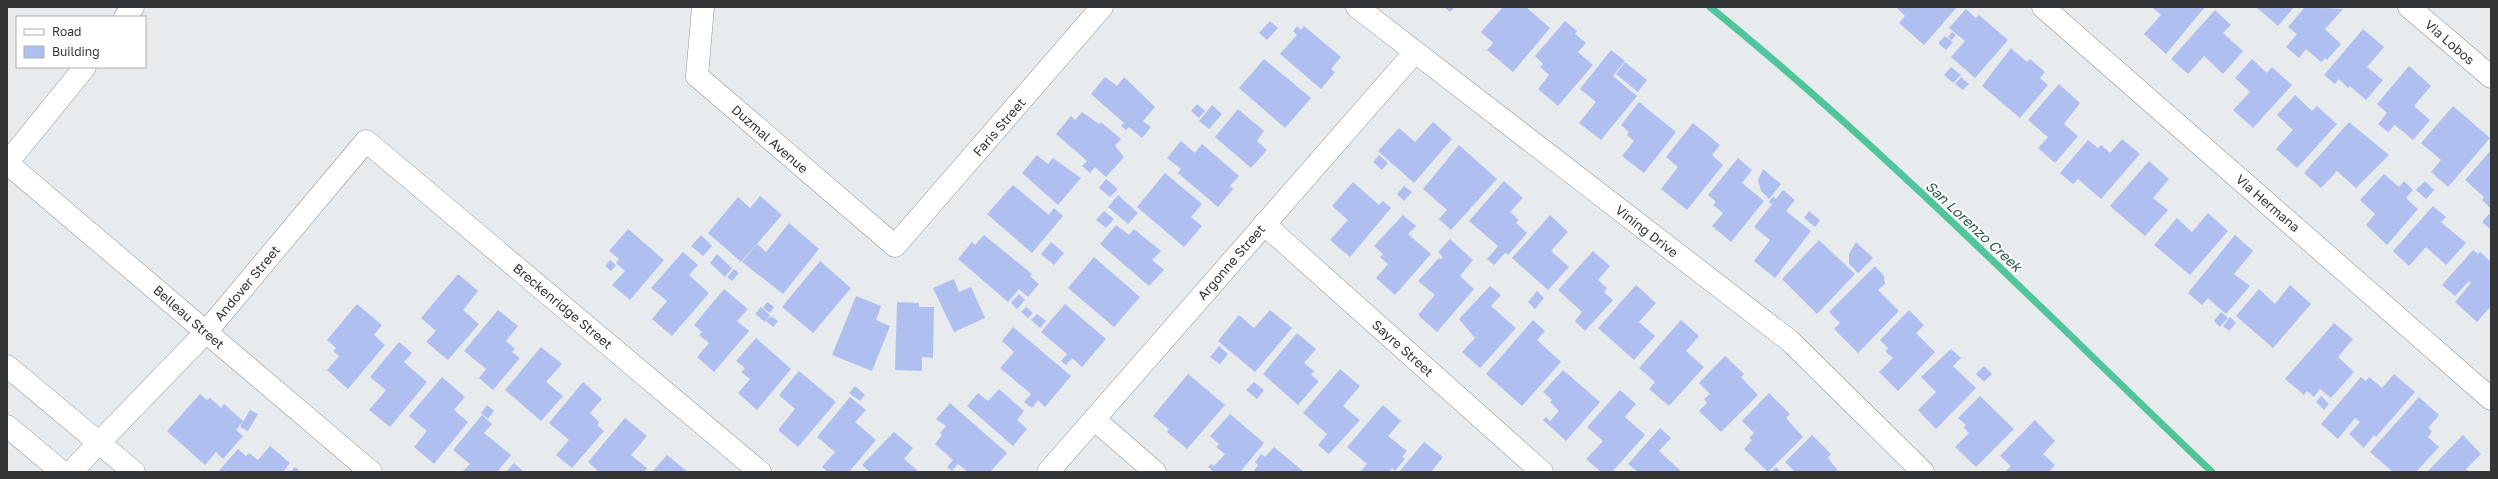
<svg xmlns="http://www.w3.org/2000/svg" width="2498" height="479" viewBox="0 0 2498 479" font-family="'Golos Text',sans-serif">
  <rect width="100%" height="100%" fill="#e8ebed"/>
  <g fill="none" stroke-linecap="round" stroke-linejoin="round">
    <!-- stream -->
    <path stroke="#50c49d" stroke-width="7" d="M1710,7C1887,151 2047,315 2212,472"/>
  </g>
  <!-- building -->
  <path fill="#afbff0" d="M1444,7H1455L1450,12Z
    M1503,7H1526L1550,28L1513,72L1487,50L1493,43L1481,32Z
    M1896,7H1957L1924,45L1899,23L1905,16Z
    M2152,7H2205L2166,54L2144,34L2161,15Z
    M2256,7H2294L2278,26Z
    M2305,7L2343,9L2325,29L2341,44L2327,60L2325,58L2321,62L2306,49L2299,58L2286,47L2297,34L2288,27Z
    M1966,9L1976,18L1979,15L2008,40L1975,78L1951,57L1965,41L1949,28Z
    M2215,10L2231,25L2223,33L2243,51L2223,74L2204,56L2188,74L2171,59Z
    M1270,21L1278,28L1267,40L1259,33Z
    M1565,21L1577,31L1575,34L1586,43L1578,52L1593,65L1558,106L1538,89L1549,75L1540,67L1543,64L1535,56Z
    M1297,26L1301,30L1304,26L1341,57L1331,69L1335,72L1321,89L1280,54L1297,35L1293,31Z
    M2363,29L2384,47L2367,67L2383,80L2366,100L2350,86L2348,88L2339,79L2335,84L2324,75Z
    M1952,32L1956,35L1952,40L1948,37Z
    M1945,36L1953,42L1946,50L1938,43Z
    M2011,48L2027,62L2030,59L2045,72L2040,78L2048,85L2020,118L1982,86Z
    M1611,50L1625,61L1613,76L1637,96L1601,140L1579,123L1596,102L1580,89Z
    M1264,59L1311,98L1285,128L1239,88Z
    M2252,59L2267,73L2272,67L2292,85L2253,128L2233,110L2250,92L2235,78Z
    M1625,62L1647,80L1638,92L1616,74Z
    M2409,66L2431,86L2414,106L2430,120L2413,140L2395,125L2388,132L2378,124L2387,113L2377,104Z
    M1951,67L1961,75L1953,83L1944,75Z
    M1105,77L1117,86L1124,77L1155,107L1143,121L1151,127L1142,138L1129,127L1126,130L1121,126L1124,123L1091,94Z
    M1961,77L1969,84L1963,90L1955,84Z
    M2059,84L2080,103L2064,124L2078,136L2055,163L2038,148L2048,137L2028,120Z
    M2295,95L2312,111L2317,106L2337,124L2297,168L2276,149L2293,130L2277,115Z
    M1639,102L1676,132L1644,173L1622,156L1634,141L1627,135L1629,132L1621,125Z
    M1197,104L1205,111L1199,118L1191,111Z
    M1212,105L1222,114L1209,129L1199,121Z
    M2453,106L2490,138L2448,187L2431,172L2441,160L2421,143Z
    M1238,109L1264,131L1257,141L1267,150L1251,168L1215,137Z
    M1082,112L1099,124L1101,122L1121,139L1115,146L1124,157L1106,177L1095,167L1090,173L1082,166L1087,161L1056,134L1071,116L1075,120Z
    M1433,122L1452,139L1414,183L1378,151L1399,128L1415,142Z
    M2349,122L2389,155L2356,188L2337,171L2321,188L2304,173Z
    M1693,123L1720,145L1712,155L1723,165L1687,210L1661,189L1678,167L1666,157Z
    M2122,139L2140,154L2101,199L2078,179L2073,184L2060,173L2088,140L2098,148L2101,145L2110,153Z
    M1181,141L1195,153L1202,144L1239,176L1230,186L1233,189L1218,207L1178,173L1181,169L1167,158Z
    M1459,145L1497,179L1451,230L1439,219L1447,210L1423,189Z
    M2491,150V209L2482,200L2484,197L2465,180Z
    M1037,155L1048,164L1053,158L1081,178L1058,205L1022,173Z
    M1379,155L1388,163L1382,170L1373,162Z
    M1738,158L1752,170L1742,183L1764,201L1731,242L1712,226L1723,213L1713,205L1716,202L1708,195Z
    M2149,161L2169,179L2153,198L2168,210L2145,236L2110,206Z
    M1763,169L1781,184L1769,199L1761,191L1758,180Z
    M1165,173L1202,204L1191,217L1202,226L1184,247L1137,207Z
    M2384,174L2399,187L2404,181L2413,190L2406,198L2418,209L2387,245L2366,225L2375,214L2360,200Z
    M1106,179L1118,189L1110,197L1099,188Z
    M1504,181L1523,198L1510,212L1519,220L1516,223L1527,233L1508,255L1505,253L1494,265L1487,259L1498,246L1469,221Z
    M2425,181L2434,190L2426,199L2416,190Z
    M1353,182L1379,205L1383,201L1391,208L1350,257L1330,240L1348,220L1332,206Z
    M1013,185L1049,215L1054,208L1063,216L1032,253L987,214Z
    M1404,186L1412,192L1404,201L1397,194Z
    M1783,190L1795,200L1786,211L1811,231L1775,278L1754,261L1770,240L1754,227L1772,204L1769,202L1773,196L1776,199Z
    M1118,195L1138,213L1128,224L1108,207Z
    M760,196L782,215L741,262L708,233L738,197L750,208Z
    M2433,206L2446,217L2441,222L2466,243L2446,265L2426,247L2409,266L2393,251Z
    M1104,211L1114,219L1106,228L1096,220Z
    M1809,211L1820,220L1815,227L1804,218Z
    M2208,213L2228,231L2190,275L2154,245L2177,218L2192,232Z
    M2489,214L2491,215L2490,229L2482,222Z
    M1403,215L1416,226L1408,234L1431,254L1395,295L1376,278L1388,264L1380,257L1383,254L1374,246Z
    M1550,215L1568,232L1551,251L1569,267L1548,290L1512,258Z
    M789,223L819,249L783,294L742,262L757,244L766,252Z
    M1116,225L1129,235L1134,229L1161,251L1152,260L1164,270L1149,286L1100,244Z
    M628,229L664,260L630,300L612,285L625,271L616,263L619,259L609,251Z
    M701,235L712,246L703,256L691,246Z
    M984,235L1032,274L1030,276L1039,284L1028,297L1019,289L1008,302L958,259L972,242L975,245Z
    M2235,235L2253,251L2234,274L2250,286L2226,314L2208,298L2202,305L2188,293Z
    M1450,239L1473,260L1460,276L1474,289L1437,332L1418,315L1435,295L1418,281L1439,258L1441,259L1443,257L1438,252Z
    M1819,240L1855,274L1817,314L1782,279Z
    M1051,242L1064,253L1054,265L1041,254Z
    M1856,242L1873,258L1858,273L1849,264V254Z
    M2473,250L2478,254L2480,252L2491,262V306L2477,322L2455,302L2471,283L2469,281L2455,296L2442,285Z
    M1593,251L1610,266L1598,280L1607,288L1604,292L1613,300L1585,331L1575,321L1582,312L1558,290Z
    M683,252L698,265L689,275L709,293L672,336L652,319L667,301L651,288Z
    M717,254L732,268L725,277L710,263Z
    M1094,257L1140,297L1114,327L1068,288Z
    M610,260L616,265L611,271L605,266Z
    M820,261L851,288L813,333L782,307Z
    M1875,266L1884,276L1885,284L1878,290L1899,311L1858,353L1834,329L1840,323L1829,312Z
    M734,269L739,273L732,281L727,277Z
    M458,274L478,291L463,310L479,324L448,360L426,342L436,331L421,318Z
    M954,279L959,292L971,287L985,318L954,332L933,288Z
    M1636,285L1656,303L1639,322L1655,336L1634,360L1598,328Z
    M2290,285L2311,304L2273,348L2236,316L2259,289L2275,304Z
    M1490,286L1501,295L1491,306L1516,328L1480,368L1462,352L1475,338L1459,319Z
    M724,289L748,309L737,321L749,331L714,372L697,357L709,343L699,335L702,332L694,325Z
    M1537,291L1544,298L1535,309L1528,302Z
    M1019,294L1025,300L1017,309L1011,303Z
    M856,296L881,306L876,320L890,326L872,371L832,355Z
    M767,302L774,307L770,313L763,308Z
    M897,302L919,303V307H934L933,358L922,357V371L895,370Z
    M357,304L382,325L374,335L385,345L348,389L327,370L339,356L333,351L336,348L327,340Z
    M1065,304L1106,339L1082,367L1072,358L1066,365L1061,361L1067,354L1041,332Z
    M761,307L770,315L765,322L755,314Z
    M1026,307L1033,313L1028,318L1021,312Z
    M498,310L518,326L506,341L515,349L512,352L520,358L493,390L479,378L486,369L464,351Z
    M1270,310L1292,328L1255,372L1218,341L1239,315L1254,328Z
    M1909,310L1924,325L1916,333L1935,352L1898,391L1879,372L1893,358L1885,351L1888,348L1880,340Z
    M2221,312L2228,318L2220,327L2214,321Z
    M1037,314L1046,321L1040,328L1031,320Z
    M771,316L778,321L773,327L766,321Z
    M2230,317L2236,323L2229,331L2223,326Z
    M1533,320L1545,331L1537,340L1561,362L1522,406L1486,374Z
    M1681,320L1699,336L1686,351L1704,367L1669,406L1649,389L1655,382L1639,368Z
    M2334,323L2353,339L2338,357L2354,372L2331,398L2320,389L2314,397L2307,391L2304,395L2285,379Z
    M1013,327L1071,376L1045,407L1038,400L1032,408L1024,402L1031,394L1000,368L1014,352L1002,341Z
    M1297,333L1316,349L1304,363L1314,371L1311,375L1319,381L1298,405L1263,374Z
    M756,338L791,369L757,410L738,393L750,379L741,372L745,368L736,361Z
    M399,342L412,353L404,362L427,382L390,427L369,410L386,390L370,377Z
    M1219,346L1228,354L1220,364L1210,357Z
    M541,347L562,364L546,382L563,396L541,421L505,390Z
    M1951,349L1961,358L1953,366L1976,388L1936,429L1918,410L1936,392L1921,377Z
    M1725,356L1744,374L1741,377L1758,395L1721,432L1699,411L1707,403L1704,399L1710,394L1699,383Z
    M1984,366L1992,374L1984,382L1976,374Z
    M1340,369L1360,386L1343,406L1360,420L1329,454L1318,445L1327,434L1303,413Z
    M1563,370L1600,402L1566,441L1543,420L1546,417L1550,421L1559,411L1550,402L1552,400L1543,392Z
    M799,371L836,402L798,447L778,430L795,409L779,395Z
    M1188,374L1225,405L1187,449L1167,432L1169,429L1153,416Z
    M2394,374L2415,392L2376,437L2374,435L2364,448L2349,434L2360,422L2355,418L2338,439L2321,424L2361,377L2366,381L2369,377L2382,388Z
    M442,377L465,397L454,410L468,422L434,464L414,447L427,431L409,416Z
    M583,382L602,399L590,413L599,422L597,425L604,431L572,468L556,455L569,440L549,423Z
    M1254,382L1264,390L1257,399L1246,390Z
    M855,386L865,395L860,401L849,393Z
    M999,389L1024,411L1017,420L1027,429L1013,446L967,406L978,393L988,401Z
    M1620,390L1636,404L1625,417L1645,435L1612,472H1601L1586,459L1603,441L1587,427Z
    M1769,393L1790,414L1786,418L1803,437L1768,472L1744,449L1752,440L1749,438L1754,433L1742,421Z
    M200,394L207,400L210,398L221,408L224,404L243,421L236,430L243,436L223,459L216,452L205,465L167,431Z
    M1980,396L2014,429L1976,467L1955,447L1969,433L1964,428L1966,425L1958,418Z
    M2321,396L2329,404L2324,410L2316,402Z
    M850,397L866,410L855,422L876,440L849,472H828L822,467L835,452L817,437Z
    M2419,397L2439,415L2428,428L2432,431L2428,437L2439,447L2416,472H2393L2370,452Z
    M950,403L1007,453L990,472H968L958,464L952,471L947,467L953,460L935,444L942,435L940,433L946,426L936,419Z
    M487,405L494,411L488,419L481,413Z
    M1383,405L1401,421L1388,436L1407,451L1402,457L1405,459L1395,471L1392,468L1389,472H1360L1367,464L1347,447Z
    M250,410L258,414L248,431L240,427Z
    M1230,414L1264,443L1240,472H1214L1208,467L1211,464L1214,466L1225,454L1216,447L1219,444L1210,436Z
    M482,415L492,424L484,433L511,455L497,472H462L470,464L453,450Z
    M625,418L647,436L631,455L647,468L644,472H599L588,462Z
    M2035,420L2055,441L2043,454L2055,465L2049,472H2005L2011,466L2000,456Z
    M1660,428L1671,438L1659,451L1682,472H1638L1628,464Z
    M894,432L913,448L904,459L919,472H870L862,465Z
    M1812,435L1831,454L1828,458L1839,472H1795L1785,462Z
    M2463,435L2481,454L2466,469L2469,472H2427Z
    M1424,442L1443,457L1431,472H1399Z
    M270,446L290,463L283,472H218L238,449L246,456L249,453L258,460Z
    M1274,447L1304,472L1254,471L1258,465L1255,462L1261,454L1265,457Z
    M667,455L688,472H652Z
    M514,463L524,472H506Z
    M295,467L301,472H290Z
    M1776,467L1781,472H1771Z"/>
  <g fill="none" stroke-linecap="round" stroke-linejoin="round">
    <defs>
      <path id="minor" d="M703,7L697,76L895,246L1102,7
        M1357,7L1790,341L1923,472
        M2043,7L2491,399
        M2409,7L2491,77
        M125,17L133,7
        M7,163L371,472
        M7,163L85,67
        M1264,224L1542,472
        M1094,419L1155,472
        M71,472L206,332L366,141L760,472
        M1048,472L1415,52"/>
      <path id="secondary" d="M7,366L134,472
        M7,426L62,472"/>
    </defs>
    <!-- minor casing -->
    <use href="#minor" stroke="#8f9294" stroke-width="23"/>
    <!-- secondary casing -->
    <use href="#secondary" stroke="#8f9294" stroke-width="23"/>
    <!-- minor -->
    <use href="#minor" stroke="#fff" stroke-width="22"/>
    <!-- secondary -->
    <use href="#secondary" stroke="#fff" stroke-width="22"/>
  </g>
  <g text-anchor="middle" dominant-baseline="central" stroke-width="4" stroke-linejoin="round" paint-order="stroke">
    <!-- street labels -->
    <g font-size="13" fill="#333435" stroke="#fff">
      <text transform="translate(2450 42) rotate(41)">Via Lobos</text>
      <text transform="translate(999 127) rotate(-49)">Faris Street</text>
      <text transform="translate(770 139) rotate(41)">Duzmal Avenue</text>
      <text transform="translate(2268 203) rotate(41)">Via Hermana</text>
      <text transform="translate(1647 231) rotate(38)">Vining Drive</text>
      <text transform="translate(1231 262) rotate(-49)">Argonne Street</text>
      <text transform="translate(247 283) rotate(-50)">Andover Street</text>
      <text transform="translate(563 306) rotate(40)">Breckenridge Street</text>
      <text transform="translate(189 317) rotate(41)">Belleau Street</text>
      <text transform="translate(1403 348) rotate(42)">Sayre Street</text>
    </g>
    <!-- water labels -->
    <g font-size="14" font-style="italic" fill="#2c5c4b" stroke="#fff">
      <text transform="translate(1974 226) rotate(43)">San Lorenzo Creek</text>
    </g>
  </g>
  <!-- border -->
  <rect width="2498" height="479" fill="none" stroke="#333435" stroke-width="16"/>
  <!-- legend -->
  <rect x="16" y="16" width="130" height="52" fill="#ffffff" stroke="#adaeae"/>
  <rect x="24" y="29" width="20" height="6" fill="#ffffff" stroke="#adaeae"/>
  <text x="52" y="36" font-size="12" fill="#333435">Road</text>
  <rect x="24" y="46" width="20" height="12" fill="#afbff0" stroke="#adaeae"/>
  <text x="52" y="56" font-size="12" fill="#333435">Building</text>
</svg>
